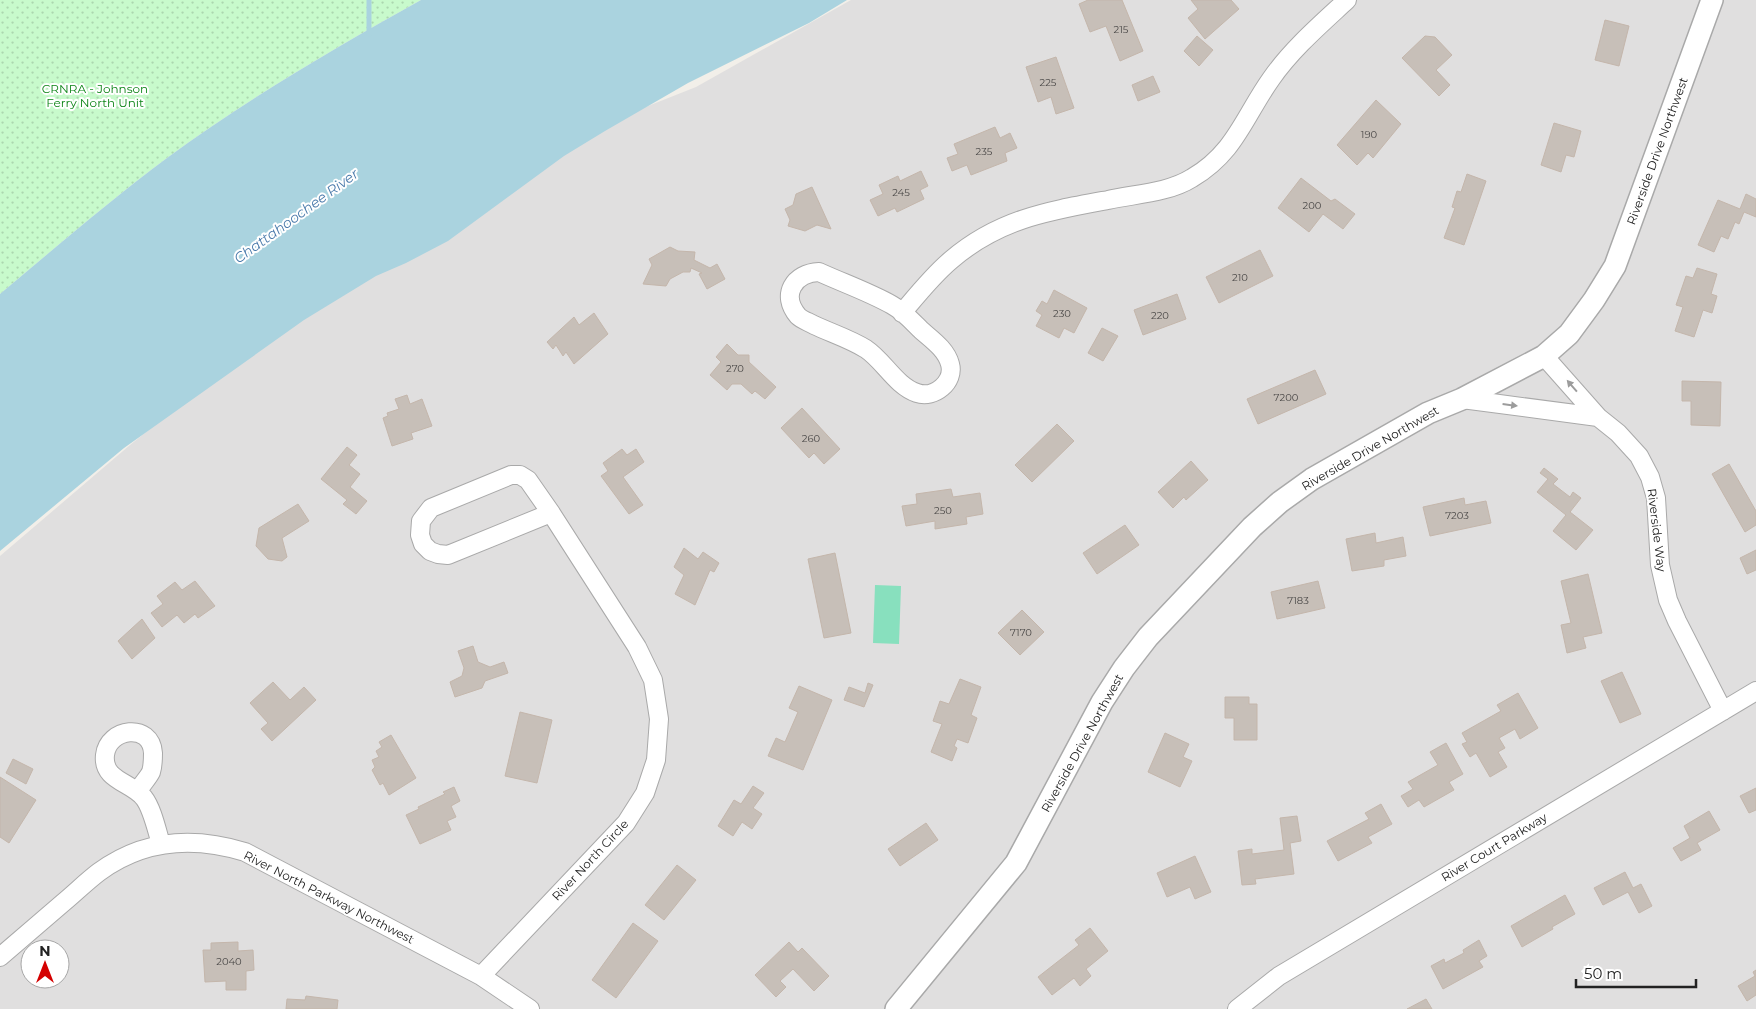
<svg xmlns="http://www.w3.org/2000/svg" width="1756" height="1009" viewBox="0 0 1756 1009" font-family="Montserrat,sans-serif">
  <defs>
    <pattern id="park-dots" width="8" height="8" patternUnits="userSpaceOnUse" patternTransform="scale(1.25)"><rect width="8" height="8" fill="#c8facc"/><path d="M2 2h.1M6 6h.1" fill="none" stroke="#acd6af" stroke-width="1.8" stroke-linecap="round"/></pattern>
  </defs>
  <rect width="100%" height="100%" fill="#f2efe9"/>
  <!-- residential -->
  <path fill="#e0dfdf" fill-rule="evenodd" d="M851,0H1756V1009H0V556L130,445L454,183L696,87ZM30,949H60V979H30Z"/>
  <!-- park -->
  <path fill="url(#park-dots)" d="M0,0H421C335,48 247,99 167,158C109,201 55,248 0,294Z"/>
  <!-- pitch -->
  <path fill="#88e0be" d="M875,585L901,586L899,644L873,643Z"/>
  <!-- water -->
  <path fill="#aad3df" d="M421,0H847L809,23L688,83L605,131L564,156L448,241L406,263L376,276L304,320L124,448L0,551V294C55,248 109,201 167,158C247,99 335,48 421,0Z"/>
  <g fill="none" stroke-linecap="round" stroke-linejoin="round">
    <!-- stream -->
    <path stroke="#aad3df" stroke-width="5" d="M369,0V34"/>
  </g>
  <!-- building -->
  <path fill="#c7bfb8" stroke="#c4b6ab" d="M1088,0H1122L1143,51L1120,61L1106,26L1090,32L1079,4Z
    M1191,0H1231L1239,9L1205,39L1188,18L1198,9Z
    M1605,20L1629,26L1619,66L1595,60Z
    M1197,36L1213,50L1199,66L1184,51Z
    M1425,36L1435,37L1452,55L1436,70L1450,85L1439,96L1402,58Z
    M1056,57L1074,108L1056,114L1051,97L1038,102L1026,67Z
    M1153,76L1160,92L1138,101L1132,85Z
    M1376,100L1401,124L1373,158L1368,153L1357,165L1337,145Z
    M1554,123L1581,131L1574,157L1566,155L1561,172L1541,165Z
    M995,127L1000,138L1010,133L1017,148L1005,153L1007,161L971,175L967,165L952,171L947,158L958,154L954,144Z
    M921,171L928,186L920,190L924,199L897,212L895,208L878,216L870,200L883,194L879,185L898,176L900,181Z
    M1467,174L1486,181L1464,245L1444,238L1455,208L1452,207L1457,191L1461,192Z
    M1301,178L1331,201L1335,199L1355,214L1343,229L1323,214L1309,232L1278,208Z
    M812,187L831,229L817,225L805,231L788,226L790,220L785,209L793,205L796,194Z
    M1746,194L1756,199V217L1744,212L1739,224L1735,222L1728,239L1721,236L1714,252L1698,245L1718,200L1740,209Z
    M670,247L678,251L695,252L694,260L710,268L717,264L725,279L707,289L699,274L702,273L691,268L690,272H683L670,279L666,286L643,284L652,265L649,259Z
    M1260,250L1273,276L1219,303L1206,277Z
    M1697,268L1717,274L1711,294L1717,296L1712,313L1703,310L1694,337L1675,331L1683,307L1676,305L1686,276L1693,278Z
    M1054,290L1087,308L1074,333L1064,328L1059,338L1036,326L1042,315L1036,311L1042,301L1047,304Z
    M1177,294L1186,319L1143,335L1134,310Z
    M594,313L608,334L574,364L566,352L563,356L556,345L553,349L547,342L574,317L579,325Z
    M1102,328L1118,336L1103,361L1088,353Z
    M727,344L738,355H749V362L776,387L765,399L755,391L752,394L741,384H732L727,390L710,375L721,362L716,357Z
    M1315,370L1326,394L1258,424L1247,399Z
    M1682,381L1721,382L1720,426L1691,425V401H1682Z
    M407,395L410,404L422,399L432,426L411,433L413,439L392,446L383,418L388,416L387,413L399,409L395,399Z
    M802,408L840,449L824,464L814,453L809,458L781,428Z
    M1057,424L1074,441L1032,482L1015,465Z
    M347,447L357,455L349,465L360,474L350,487L367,501L356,514L343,504L347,500L321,479Z
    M622,449L627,455L636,449L644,462L623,477L643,505L629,514L601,476L608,471L603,463Z
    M1191,461L1208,480L1186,500L1184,497L1173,508L1158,492Z
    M1729,464L1756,511V525L1745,532L1712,474Z
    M1544,468L1558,479L1553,484L1570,497L1573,492L1581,498L1570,512L1593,530L1576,550L1553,531L1566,515L1537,492L1548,479L1540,473Z
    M951,489L953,497L980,493L983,514L966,517L967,524L935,529V521L906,526L902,506L917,504L916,494Z
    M1464,498L1465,505L1486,501L1491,523L1430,536L1423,507Z
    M298,504L309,521L282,538L287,557L282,561L268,559L256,546L259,528Z
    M1125,525L1139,545L1097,574L1083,553Z
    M1375,533L1376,543L1403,537L1406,556L1384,560V566L1352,571L1346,539Z
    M684,548L698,559L703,552L719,563L714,572L710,570L695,605L675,594L684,575L674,567Z
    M1756,550V570L1747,574L1740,558Z
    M835,553L851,633L824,638L808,559Z
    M1588,574L1602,633L1583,637L1586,648L1567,653L1561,625L1571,623L1561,581Z
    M195,581L215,606L198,618L195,614L184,623L177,615L162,627L151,613L163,604L157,596L175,582L182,590Z
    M1318,581L1325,608L1277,619L1271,592Z
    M1022,610L1044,632L1020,655L998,633Z
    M142,619L155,638L132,659L118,641Z
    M473,646L478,662L490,667L504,662L508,673L485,681L482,688L455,697L450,682L462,676L464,668L458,651Z
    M1622,672L1641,714L1620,723L1601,681Z
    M960,679L981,687L971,715L977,718L968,743L957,739L954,746L957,748L952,761L931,752L942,724L933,721L940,701L949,704Z
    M273,682L290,700L304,687L316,700L272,741L261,729L268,723L250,703Z
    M868,683L873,685L864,707L844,700L849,687L865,693Z
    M799,686L832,700L803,770L768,756L776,738L785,742L798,712L789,708Z
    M1518,693L1538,728L1520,739L1515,729L1499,738L1505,748L1498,752L1507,767L1490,777L1476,753L1470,757L1462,744L1467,742L1462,733L1501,711L1497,705Z
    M1225,697H1249V704H1257V740H1234V718H1225Z
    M520,712L552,720L537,783L505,776Z
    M1165,733L1189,744L1183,757L1192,761L1180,787L1148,772Z
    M391,735L416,778L389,795L383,783L380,785L372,770L375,767L372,760L379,757L376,751L382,747L379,742Z
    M1446,743L1463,774L1449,782L1454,790L1424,807L1419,800L1408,807L1401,796L1413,789L1408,782L1438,765L1430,752Z
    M13,759L33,769L26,784L6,773Z
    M0,777L36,800L9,843L0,837Z
    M753,786L764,793L753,808L762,814L752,829L742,822L733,836L718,826L734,800L741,804Z
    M454,787L460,801L451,806L456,817L447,821L451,830L420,844L406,815L419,809L418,807L445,794L443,792Z
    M1756,788V810L1749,813L1740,796Z
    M1381,804L1392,824L1368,837L1372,843L1338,861L1327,841L1369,819L1365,813Z
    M1709,811L1720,830L1697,843L1701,850L1681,861L1673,848L1690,838L1684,826Z
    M1297,816L1301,841L1290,843L1294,874L1255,879L1256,884L1242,885L1238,851L1252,849V854L1284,850L1280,818Z
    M926,823L938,840L900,866L888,849Z
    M1195,856L1211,892L1195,899L1190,887L1167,897L1157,873Z
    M677,865L696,880L664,920L645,905Z
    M1625,872L1633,888L1641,884L1652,906L1639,913L1628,892L1603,905L1594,888Z
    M1565,895L1575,914L1552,927L1553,929L1522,947L1511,926Z
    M633,923L658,941L616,998L592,980Z
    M1090,928L1108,951L1086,969L1091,976L1080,986L1074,978L1052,995L1038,977L1079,945L1075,940Z
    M1479,940L1487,956L1479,961L1483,967L1443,989L1431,966L1444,959L1445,963L1464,953L1463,950Z
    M238,942V951L253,950L254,970L246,971V990H226V981L205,982L203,950H211V943Z
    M789,942L798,952L802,948L829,976L814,991L793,969L780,981L786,987L776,997L755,975Z
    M1756,970V995L1747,1001L1738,986L1755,976L1753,972Z
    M306,996L338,1000L337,1009H286L287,999L305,1000Z
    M1426,999L1432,1009H1407Z"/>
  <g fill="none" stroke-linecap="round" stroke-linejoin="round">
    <defs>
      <path id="minor" d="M819,272C843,283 869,292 892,305C903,311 912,321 921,330C931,339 946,349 950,364C955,382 934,399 917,393C896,386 884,361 866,349C850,339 831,333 814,325C809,322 802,320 798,316C780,295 794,273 819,272Z
        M902,313C918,294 933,275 951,260C999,219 1048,211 1108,200C1135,194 1168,193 1192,178C1235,153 1244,117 1271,79C1292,49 1320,25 1347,0
        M1544,356L1598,417L1618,433L1639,456L1650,477L1656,498L1660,565L1668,600L1677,621L1723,711
        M1462,399L1598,417
        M511,475H520L528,480L551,513L448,555L438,554L430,551L423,544L420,535L421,521L431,508Z
        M138,791C142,784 148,778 151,772C153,766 153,759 153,753C151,722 108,728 105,755C102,781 132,782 144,798C152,808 157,831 161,844
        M0,957C21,939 43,920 64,902C76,892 87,881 99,872C144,839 193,836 245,852L481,976L530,1009
        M481,976L626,823L645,793L656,760L659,719L653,680L637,647L551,513
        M1237,1009L1279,976L1756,691"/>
      <path id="tertiary" d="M896,1009L1016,863L1102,702L1124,668L1148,637L1252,527L1280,502L1312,479L1428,413L1462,399L1544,356L1569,334L1594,300L1615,266L1712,0"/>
    </defs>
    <!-- minor casing -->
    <use href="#minor" stroke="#a9a9a9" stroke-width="20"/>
    <!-- tertiary casing -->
    <use href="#tertiary" stroke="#a9a9a9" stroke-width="24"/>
    <!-- minor -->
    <use href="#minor" stroke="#fff" stroke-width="18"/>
    <!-- tertiary -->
    <use href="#tertiary" stroke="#fff" stroke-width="21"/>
  </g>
  <!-- one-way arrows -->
  <defs><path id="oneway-solid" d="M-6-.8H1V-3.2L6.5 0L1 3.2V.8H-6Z" transform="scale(1.25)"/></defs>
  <g fill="#9c9c9c">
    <use href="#oneway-solid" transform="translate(1572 386) rotate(-131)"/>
    <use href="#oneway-solid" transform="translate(1510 405) rotate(7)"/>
  </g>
  <g text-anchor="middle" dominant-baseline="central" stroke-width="4" stroke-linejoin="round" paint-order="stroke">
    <!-- number labels -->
    <g font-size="10" fill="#4b4948">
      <text x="1121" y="29">215</text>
      <text x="1048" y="82">225</text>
      <text x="1369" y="134">190</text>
      <text x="984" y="151">235</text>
      <text x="901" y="192">245</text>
      <text x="1312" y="205">200</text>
      <text x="1240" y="277">210</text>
      <text x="1062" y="313">230</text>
      <text x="1160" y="315">220</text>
      <text x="735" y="368">270</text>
      <text x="1286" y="397">7200</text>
      <text x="811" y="438">260</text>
      <text x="943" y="510">250</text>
      <text x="1457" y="515">7203</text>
      <text x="1298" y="600">7183</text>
      <text x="1021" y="632">7170</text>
      <text x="229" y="961">2040</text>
    </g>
    <!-- park labels -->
    <g font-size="12" fill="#0c8416" stroke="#fff">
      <text x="95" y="88">CRNRA - Johnson<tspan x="95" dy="14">Ferry North Unit</tspan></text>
    </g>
    <!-- street labels -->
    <g font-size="12" fill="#222" stroke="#fff">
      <text transform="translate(1657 151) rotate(-70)">Riverside Drive Northwest</text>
      <text transform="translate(1370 448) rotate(-30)">Riverside Drive Northwest</text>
      <text transform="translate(1657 530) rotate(83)">Riverside Way</text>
      <text transform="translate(1082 743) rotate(-61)">Riverside Drive Northwest</text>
      <text transform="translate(1494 847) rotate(-31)">River Court Parkway</text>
      <text transform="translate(590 860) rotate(-47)">River North Circle</text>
      <text transform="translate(329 897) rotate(27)">River North Parkway Northwest</text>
    </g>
    <!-- water labels -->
    <g font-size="14" font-style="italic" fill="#4a7aab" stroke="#fff">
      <text transform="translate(296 216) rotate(-36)">Chattahoochee River</text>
    </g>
  </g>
  <!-- north arrow -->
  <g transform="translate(45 964)"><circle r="24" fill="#ffffff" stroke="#a7a7a7"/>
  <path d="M0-4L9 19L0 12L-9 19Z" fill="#d40000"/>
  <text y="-8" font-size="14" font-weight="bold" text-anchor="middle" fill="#222222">N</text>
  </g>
  <!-- scale -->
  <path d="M1576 979v8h120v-8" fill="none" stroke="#222222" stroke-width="2.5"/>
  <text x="1584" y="979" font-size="15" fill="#222222" stroke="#ffffff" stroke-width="4" paint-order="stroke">50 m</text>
</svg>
